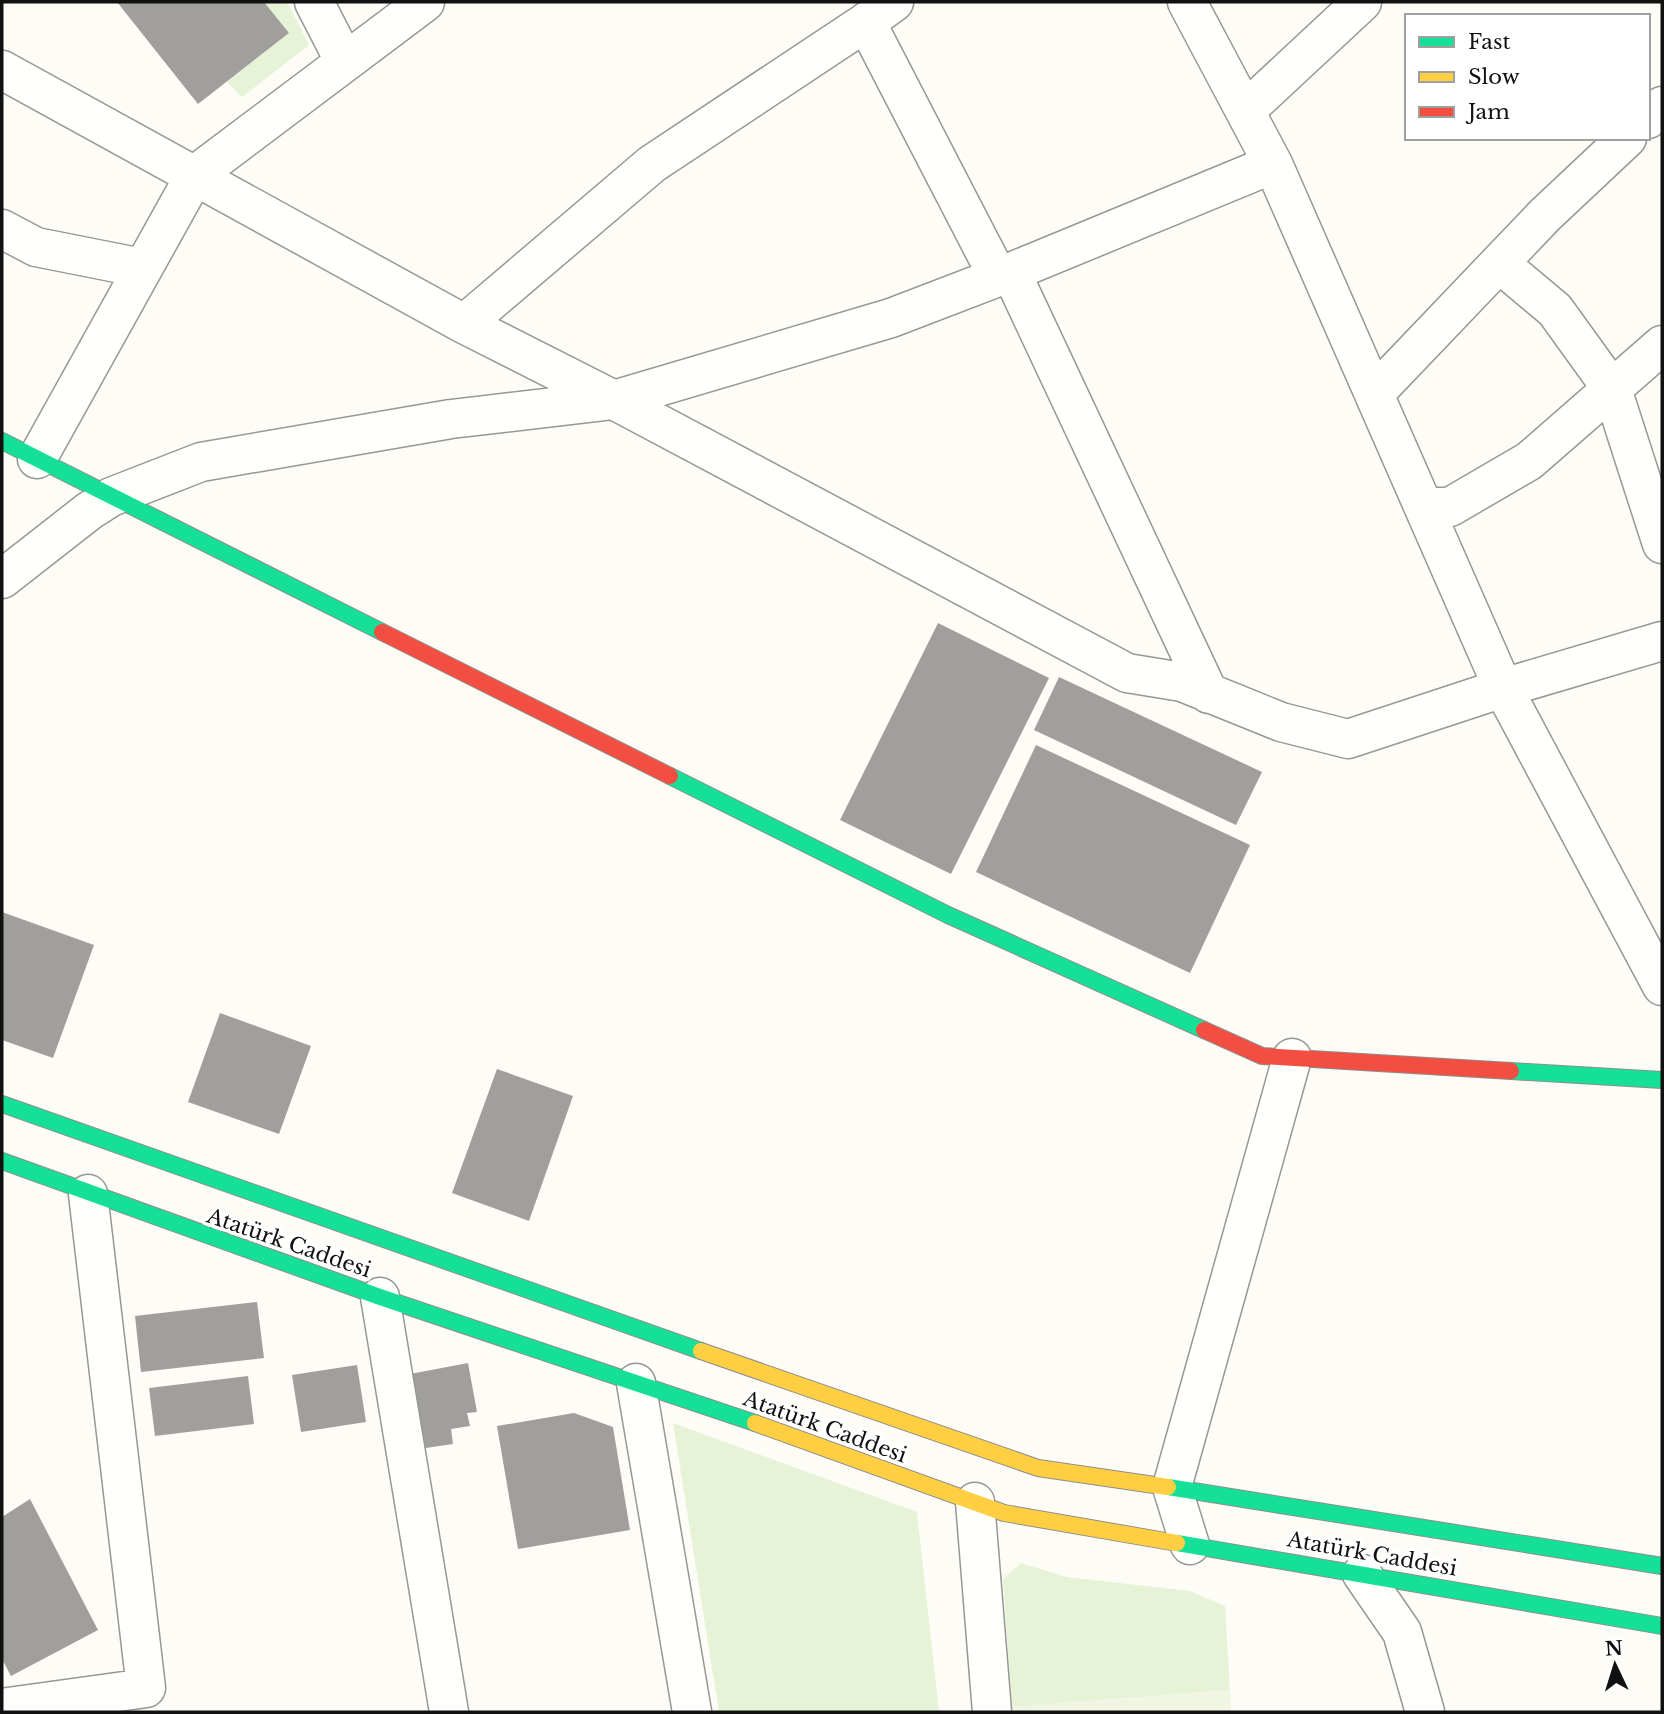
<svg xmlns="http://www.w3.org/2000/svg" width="1664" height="1714" viewBox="0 0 1664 1714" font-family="'Libre Baskerville',serif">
  <rect width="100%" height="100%" fill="#fdfcf7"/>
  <!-- green -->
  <path fill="#e7f3d7" d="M264,2H287L309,45L242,97L227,82L289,33Z
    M673,1423L917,1512L939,1712H719Z
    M1021,1563L1066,1577L1190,1591L1225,1606L1230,1690L1012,1707L1003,1579Z"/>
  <!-- pitch -->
  <path fill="#f0f6e1" d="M1230,1690L1231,1712H1013L1012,1707Z"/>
  <!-- building -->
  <path fill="#a19f9c" d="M117,2H264L289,33L198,104Z
    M938,623L1049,678L951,874L840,820Z
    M1059,677L1262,772L1236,825L1034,730Z
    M1036,745L1250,845L1190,973L976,872Z
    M2,912L94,945L53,1058L2,1040Z
    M220,1013L311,1046L279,1134L188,1102Z
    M497,1069L573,1096L529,1221L452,1193Z
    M257,1302L264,1358L141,1372L135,1316Z
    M468,1363L477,1412L467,1413L470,1426L451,1429L453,1444L419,1449L405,1375Z
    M357,1365L366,1422L301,1432L292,1375Z
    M248,1376L254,1424L155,1436L149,1388Z
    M574,1413L613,1427L630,1530L518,1549L497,1426Z
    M30,1499L98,1630L11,1676L2,1659V1517Z"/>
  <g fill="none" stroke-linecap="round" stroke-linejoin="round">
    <defs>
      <path id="street" d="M314,2L345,62
        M894,2L866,22L998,277
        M1187,2L1273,164L1503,688L1662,986
        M2,70L464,324L614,400L1127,673L1182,682L1281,722L1348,739L1503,688L1662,641
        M1245,111L1362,2
        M1648,119L1662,106
        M2,229L36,247L142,268
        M1499,263L1555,310L1612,389L1662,544
        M1011,272L1209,694
        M464,324L652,164L866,22
        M1374,394L1545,215L1627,138
        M37,459L195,175L425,2
        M1424,507H1450L1529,461L1662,345
        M2,579L89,511L111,497L201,462L451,419L614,400L891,318L1011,272L1273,164
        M380,1297L449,1712
        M636,1383L692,1712
        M975,1502L992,1712
        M1190,1545L1172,1487L1292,1058
        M1362,1574L1402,1632L1425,1712
        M2,1708L146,1688L88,1194"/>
      <path id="fast" d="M2,441L382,632
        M670,776L948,915L1204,1030
        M1511,1071L1662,1080
        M2,1104L701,1351
        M2,1161L380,1297L755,1423
        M1168,1487L1662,1566
        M1177,1543L1662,1626"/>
      <path id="slow" d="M701,1351L1038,1468L1168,1487
        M755,1423L1004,1513L1177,1543"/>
      <path id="jam" d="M382,632L670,776
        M1204,1030L1262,1056L1511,1071"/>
    </defs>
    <!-- street casing -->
    <use href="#street" stroke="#979795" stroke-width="41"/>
    <!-- fast casing -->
    <use href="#fast" stroke="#8e8d8b" stroke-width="18"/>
    <!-- slow casing -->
    <use href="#slow" stroke="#8e8d8b" stroke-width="18"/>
    <!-- jam casing -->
    <use href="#jam" stroke="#8e8d8b" stroke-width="18"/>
    <!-- street -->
    <use href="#street" stroke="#fffffe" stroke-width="38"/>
    <!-- fast -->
    <use href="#fast" stroke="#16e098" stroke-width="16"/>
    <!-- slow -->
    <use href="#slow" stroke="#ffcf43" stroke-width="16"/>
    <!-- jam -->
    <use href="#jam" stroke="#f24e42" stroke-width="16"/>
  </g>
  <g text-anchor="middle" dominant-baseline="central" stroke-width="7" stroke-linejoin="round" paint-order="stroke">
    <!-- street labels -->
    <g font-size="21" fill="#111" stroke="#fff">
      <text transform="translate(289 1243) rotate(19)">Atatürk Caddesi</text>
      <text transform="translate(825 1427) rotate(20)">Atatürk Caddesi</text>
      <text transform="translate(1372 1554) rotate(10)">Atatürk Caddesi</text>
    </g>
  </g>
  <!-- border -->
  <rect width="1664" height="1714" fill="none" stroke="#111111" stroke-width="7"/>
  <!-- legend -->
  <rect x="1405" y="14" width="245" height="126" fill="#ffffff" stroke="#a0a0a0" stroke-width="2"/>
  <rect x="1419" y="37" width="35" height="10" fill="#16e098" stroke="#a0a0a0" stroke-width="2"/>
  <text x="1468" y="49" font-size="21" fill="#111111">Fast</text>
  <rect x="1419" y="72" width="35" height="10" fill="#ffcf43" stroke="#a0a0a0" stroke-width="2"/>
  <text x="1468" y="84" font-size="21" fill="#111111">Slow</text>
  <rect x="1419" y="107" width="35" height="10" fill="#f24e42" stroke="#a0a0a0" stroke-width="2"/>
  <text x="1468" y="119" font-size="21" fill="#111111">Jam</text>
  <!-- north arrow -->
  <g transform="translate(1615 1665) rotate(356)" stroke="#ffffff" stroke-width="5" paint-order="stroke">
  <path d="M0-5L12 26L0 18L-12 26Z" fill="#111111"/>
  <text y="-10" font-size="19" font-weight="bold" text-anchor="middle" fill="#111111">N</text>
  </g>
</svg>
